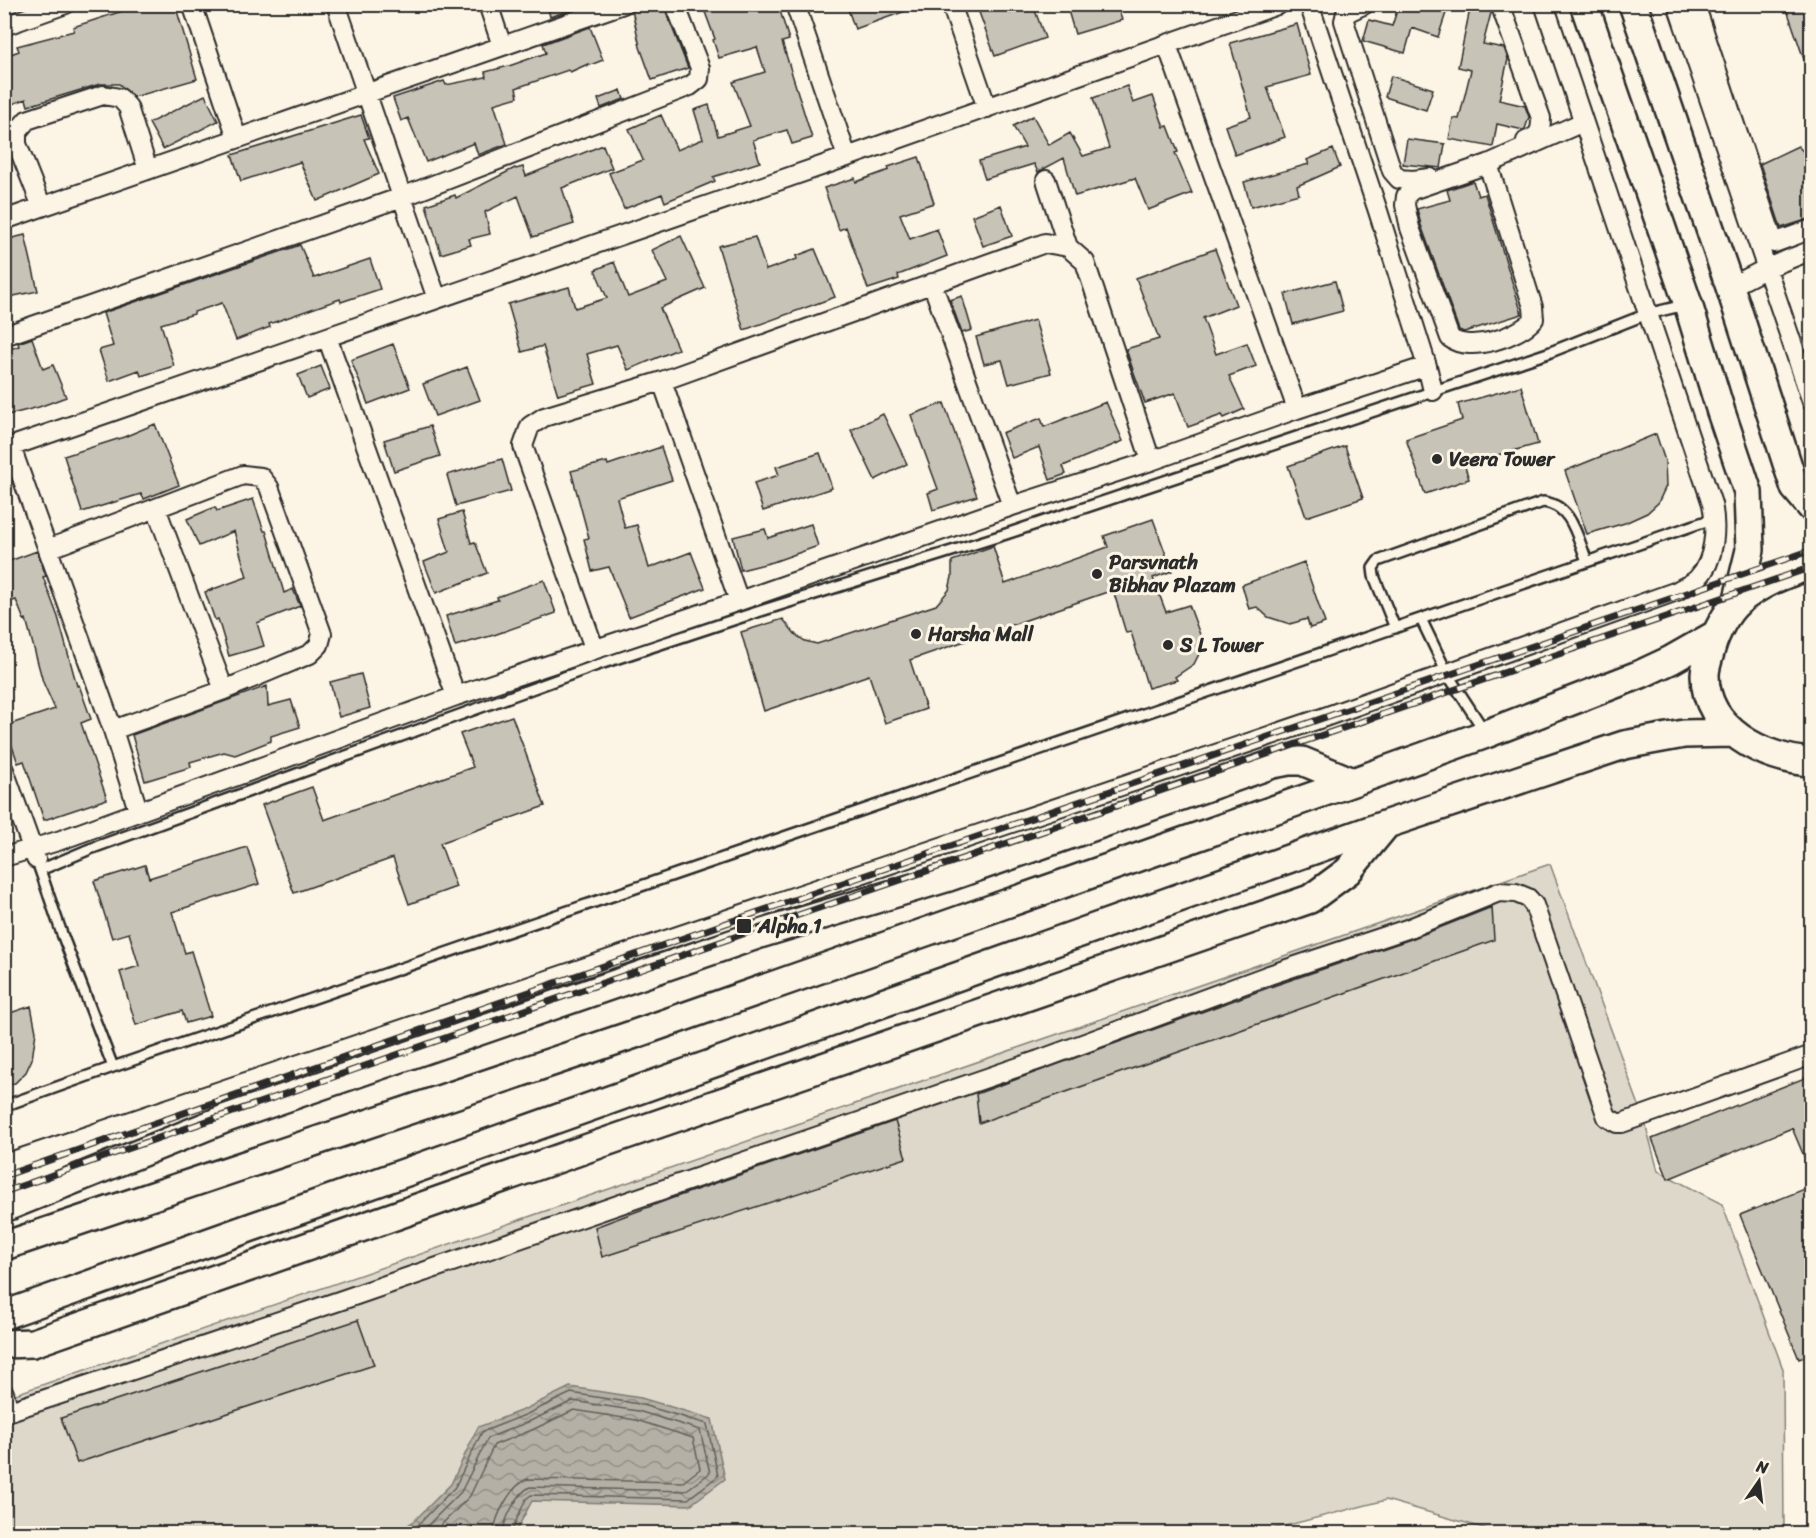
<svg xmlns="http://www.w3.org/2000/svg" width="1816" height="1538" viewBox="0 0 1816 1538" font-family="Sriracha,sans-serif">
  <defs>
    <pattern id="water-waves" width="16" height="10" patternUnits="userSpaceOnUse" patternTransform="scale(1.5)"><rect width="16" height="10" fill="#b4b0a5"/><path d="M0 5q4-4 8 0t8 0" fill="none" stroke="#938f87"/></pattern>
  </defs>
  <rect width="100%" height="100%" fill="#fcf5e5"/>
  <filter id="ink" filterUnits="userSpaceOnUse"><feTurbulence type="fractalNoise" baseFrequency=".0167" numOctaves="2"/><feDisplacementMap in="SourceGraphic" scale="12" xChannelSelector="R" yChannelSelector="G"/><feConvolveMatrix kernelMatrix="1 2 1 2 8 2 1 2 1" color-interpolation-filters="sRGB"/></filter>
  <g filter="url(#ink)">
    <!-- green -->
    <path fill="#ded8ca" stroke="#84827a" stroke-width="1.5" d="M1550,864L1644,1119L1658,1171L1722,1204L1783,1369L1784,1533H1501L1386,1500L1253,1534L5,1533L4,1398Z"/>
    <!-- water -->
    <path fill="url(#water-waves)" stroke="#7d7b74" stroke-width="1.5" d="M570,1387L641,1398L712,1419L725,1479L690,1505L532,1501L515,1533H395L413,1522L451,1484L478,1427L523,1410Z"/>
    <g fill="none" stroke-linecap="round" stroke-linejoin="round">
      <!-- shore -->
      <path stroke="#62605c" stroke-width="1.5" d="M405,1534L417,1526L455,1487L482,1432L525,1415L571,1393L639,1404L707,1424L718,1476L688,1499L531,1495L526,1499L510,1534
        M419,1534L461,1492L488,1438L528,1422L573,1401L638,1411L700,1430L710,1473L685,1491L530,1487C518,1492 503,1521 503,1534
        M432,1534L470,1496L494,1445L532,1430L574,1410L636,1420L693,1438L700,1469L683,1482L528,1479C512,1484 494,1517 494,1534"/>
    </g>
    <!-- building -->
    <path fill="#c8c3b7" stroke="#2b2b2b" stroke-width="1.5" d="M144,4H175L197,79L134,97L119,84H100L28,106L26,99L4,107V59L9,57L8,55L19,51L17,46L74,31L73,27Z
      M547,4H581L582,6L550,17Z
      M634,4H663L688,68L652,80L640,47L632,10Z
      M702,4H778L789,40L782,42L812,138L792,144L787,130L753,140L760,162L713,177L715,181L665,202L662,194L624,209L609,173L643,160L629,129L661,115L677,150L703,139L694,110L709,105L718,136L750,126L733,82L765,72L757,47L719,58L713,40L715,39Z
      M846,4H917V7L855,29Z
      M976,4H1007L1010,13L1033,5L1045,38L995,56Z
      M1066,4H1117L1122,20L1075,34Z
      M1399,4H1423L1446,13L1438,37L1412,28L1405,53L1363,41L1369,20L1392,26Z
      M1471,4H1489L1491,13L1483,44L1504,48L1508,59L1499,100L1525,106L1529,117L1525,129L1523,130L1497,124L1493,147L1449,139L1453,118L1459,119L1471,70L1458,67Z
      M1785,4H1812V73L1809,74Z
      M1297,24L1311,75L1267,87L1285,137L1235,155L1225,126L1251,117L1230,43Z
      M590,27L603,60L588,66V64L570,72L568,70L516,88L518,97L494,104L507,144L478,155L474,143L426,162L408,118L401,121L393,98L444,81L446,85L486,77L485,72L509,66L546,53L543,44Z
      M1391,76L1433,89L1426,110L1385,97Z
      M1127,86L1133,103L1153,96L1164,127L1168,126L1178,152L1175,153L1192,193L1148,210L1135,178L1075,196L1064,158L1038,172L1034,164L985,179L979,161L1025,147L1013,126L1033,116L1049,145L1070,133L1083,156L1109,148L1093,98Z
      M621,90L624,99L601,108L598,99Z
      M205,95L218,121L163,149L149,123Z
      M361,115L369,138L364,139L379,174L317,201L300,162L241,181L232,155Z
      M1407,139L1445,144L1441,168L1403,164Z
      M603,145L612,168L562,188L574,224L533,237L518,196L485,212L490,234L469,239L471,245L441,254L426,205L455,195L456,198L515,168L516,169L523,167L526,176Z
      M1798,146L1812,161V218L1781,228L1760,164Z
      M1333,149L1340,167L1297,186L1299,194L1251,207L1244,182L1309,164L1307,160Z
      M919,157L934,203L900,214L910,239L937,229L947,256L898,275L899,279L868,289L846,227L839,230L824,188L855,178L856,182L889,170L888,167Z
      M1473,181L1478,196L1485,194L1522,314L1464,332L1459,330L1421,225L1417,209L1450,200L1447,190Z
      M1001,205L1012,236L983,246L972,216Z
      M25,235L38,291L4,298V240Z
      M681,236L705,288L660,308L678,349L628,370L617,345L587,354L596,384L558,395L543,346L522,352L508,304L569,287L575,308L607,298L595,270L614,262L628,297L667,282L652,250Z
      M755,237L766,270L797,259L796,256L815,249L835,297L744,330L718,246Z
      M300,245L314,278L370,259L380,289L341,302L340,299L269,324L270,327L236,340L222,303L194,312V314L161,324L174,366L141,376L139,370L109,381L99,350L113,346L103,313Z
      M1215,249L1236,305L1203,318L1216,354L1247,343L1256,366L1229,376L1244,409L1224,418L1222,415L1188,427L1175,393L1145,403L1133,370L1126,349L1159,339L1136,278Z
      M1335,281L1343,311L1293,324L1285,294Z
      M962,296L972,330L962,333L950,300Z
      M1035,320L1051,373L1009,384L1002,360L984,364L976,337Z
      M32,338L43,369L53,365L66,397L39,407L4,416V351L19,346L18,343Z
      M393,344L410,388L368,404L351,360Z
      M321,366L330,389L307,398L298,375Z
      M467,367L480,400L435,416L423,384Z
      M1521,386L1538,444L1464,464L1469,479L1425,494L1406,439L1462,420L1458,404Z
      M1106,402L1123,441L1063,466L1066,474L1050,480L1039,447L1012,458L1002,433L1041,418L1044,427Z
      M944,403L977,496L933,510L928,493L938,489L911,415Z
      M883,414L907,464L875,480L851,430Z
      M155,424L179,485L144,499L141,494L82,512L64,456L124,437Z
      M430,426L440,456L394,471L384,440Z
      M1656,434L1665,461L1666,486L1658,503L1647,513L1625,523L1587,534L1565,471Z
      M1345,446L1363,498L1306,517L1288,466Z
      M661,447L672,480L617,498L625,528L637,525L649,568L691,552L705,588L629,617L609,567L592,571L584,539L589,538L571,471L607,462L608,465Z
      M820,453L832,488L763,511L754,483L779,475L776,467Z
      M502,459L511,491L456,506L447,475Z
      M253,499L264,531H266L284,593L293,589L300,606L257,623L264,646L229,656L218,619L215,620L205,592L247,577L234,531L199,546L187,519L215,507L217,511Z
      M462,512L471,543L475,542L487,573L436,593L424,562L449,552L439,519Z
      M1153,519L1172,571L1153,578L1166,612L1189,605L1202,640L1201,650L1194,664L1175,677L1177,680L1148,688L1131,632L1126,633L1113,590L910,660L926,709L885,723L869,675L764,711L741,632L783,619L796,635L805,641L817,644L936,605L949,590L952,577V561L993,546L1005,584L1108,547L1104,536Z
      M811,524L818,546L773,562L741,570L733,537L765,529L768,538Z
      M37,551L46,576L43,577L58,617L77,686L79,685L91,719L81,723L107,799L44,820L24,761L18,763L5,726L55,709L43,682L26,619L24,620L16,600L4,604V563Z
      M1304,562L1325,623L1310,628L1307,619L1290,624L1268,617L1257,607L1249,609L1242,585Z
      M544,580L556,613L494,635L455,646L446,616L498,600L497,597Z
      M361,674L370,708L339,717L330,682Z
      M267,686L268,706L291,700L300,727L271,736V741L235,755L224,752L190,762L191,767L145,781L132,735Z
      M512,716L545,806L440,843L456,887L409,904L393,858L294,893L262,805L312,787L324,820L473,767L460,734Z
      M247,847L259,884L172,912L185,953L191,951L211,1016L186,1023L182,1011L136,1025L120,972L139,966L129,933L112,938L94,881L145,865L149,878Z
      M1492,907L1494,940L979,1123L976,1094L1273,986L1411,939Z
      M31,1006L36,1032L32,1059L26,1072L15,1083L4,1086V1015Z
      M1812,1075V1175L1792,1128L1668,1179L1652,1139Z
      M895,1121L906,1158L602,1257L595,1227L670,1199Z
      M1812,1186V1354L1799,1359L1740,1215Z
      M358,1320L374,1365L77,1463L61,1418Z"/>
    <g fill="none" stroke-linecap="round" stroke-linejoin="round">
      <defs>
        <path id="lane" d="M1421,619L1448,675L1485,732
          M1395,628L1374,576L1373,568L1378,561L1543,502C1572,505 1577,537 1587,561
          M38,864L62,934L113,1067
          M40,870L90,849L600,664L748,615L1006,534L1548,353L1647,314L1685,305
          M4,1106L113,1067L1715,518"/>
        <path id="street" d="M192,4L237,138
          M336,4L437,299
          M488,4L502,46
          M795,4L847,157
          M951,4L987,108
          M1309,4L1378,211L1427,366
          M1365,4L1346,13L1344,21L1392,171L1399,179L1413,180L1430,178
          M1500,4L1541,118C1541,132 1539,136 1526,141
          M1677,4L1812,402
          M1695,4L1774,243L1812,229
          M4,26L66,4
          M1167,45L1297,409
          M1488,164L1533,307L1534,319C1519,337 1469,353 1450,338L1410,228L1405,205L1406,196L1412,190L1488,164L1583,122
          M1046,180L1068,247
          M42,207L17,144V132L27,120L103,95L120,98L128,107L148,170
          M4,220L623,4
          M932,283L1012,506
          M1730,287L1767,268L1812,250
          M4,336L402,197L690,86L699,79L700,68L675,4
          M327,337L456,696
          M662,381L739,601
          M11,447L113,730L138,810
          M4,449L847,157L1280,4
          M156,508L224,690
          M48,549L243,475L261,477L269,487L322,634L319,645L310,654L224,690L113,730
          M594,648L523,446L530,426L544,417L662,381L1045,243L1068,247L1085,262L1151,461
          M4,770L36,859
          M4,857L58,841L456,696L739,601L1012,506L1151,461L1297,409L1427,366L1433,391
          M4,1164L1322,718L1677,591C1683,587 1693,584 1698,578C1715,560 1717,528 1712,504L1544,4
          M4,1393L9,1411
          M4,1413L339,1301L1039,1060L1269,975L1407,929L1499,892L1516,893L1528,898L1534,905L1607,1117L1617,1123H1622L1812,1055"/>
        <path id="secondary" d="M1584,4L1688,304L1721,412L1748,492L1750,550L1737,603
          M1633,4L1730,287L1795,488L1812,508
          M1812,565C1785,574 1760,583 1738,602C1727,611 1715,634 1711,649C1709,657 1705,667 1705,675C1705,730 1764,759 1812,762
          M4,1208L227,1118L763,933L949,877L1273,764L1289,761H1302L1353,782
          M4,1246L632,1035L1353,782L1486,734L1641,674L1671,660L1715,635
          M4,1315L1387,824L1624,745L1684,734L1732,733
          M4,1344L33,1343L591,1147L1310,899L1348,871L1386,825"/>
      </defs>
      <!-- lane casing -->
      <use href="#lane" stroke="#2b2b2b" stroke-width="14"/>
      <!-- street casing -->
      <use href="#street" stroke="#2b2b2b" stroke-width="22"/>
      <!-- secondary casing -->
      <use href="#secondary" stroke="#2b2b2b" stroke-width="32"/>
      <!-- lane -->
      <use href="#lane" stroke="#fcf5e5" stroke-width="9"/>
      <!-- street -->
      <use href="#street" stroke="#fcf5e5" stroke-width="18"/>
      <!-- secondary -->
      <use href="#secondary" stroke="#fcf5e5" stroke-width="27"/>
      <defs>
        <path id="rail" d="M4,1176L738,919L1812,550
          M4,1192L743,934L1812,567"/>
      </defs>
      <!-- rail casing -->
      <use href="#rail" stroke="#2b2b2b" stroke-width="7"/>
      <!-- rail -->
      <use href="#rail" stroke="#fcf5e5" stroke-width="4.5" stroke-dasharray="14" stroke-linecap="butt"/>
    </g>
  </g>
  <!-- markers -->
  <g fill="#2b2b2b" stroke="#fcf5e5" stroke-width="2">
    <circle cx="1437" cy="459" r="6"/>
    <circle cx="1097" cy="574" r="6"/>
    <circle cx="916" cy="634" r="6"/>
    <circle cx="1168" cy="645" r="6"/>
    <rect x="736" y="918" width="16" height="16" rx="3"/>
  </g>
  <g text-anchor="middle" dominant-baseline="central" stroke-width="6" stroke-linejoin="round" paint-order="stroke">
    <!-- poi labels -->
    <g font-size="20" font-weight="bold" fill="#2b2b2b" stroke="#fcf5e5" text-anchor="start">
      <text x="1449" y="459">Veera Tower</text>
      <text x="1109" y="562">Parsvnath<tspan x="1109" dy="23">Bibhav Plazam</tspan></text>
      <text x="928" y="634">Harsha Mall</text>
      <text x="1180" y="645">S L Tower</text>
      <text x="758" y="926">Alpha 1</text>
    </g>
  </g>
  <!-- margin -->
  <rect width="1816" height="1538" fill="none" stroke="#fcf5e5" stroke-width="24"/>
  <rect x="12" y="12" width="1792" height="1514" fill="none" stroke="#2b2b2b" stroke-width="2" filter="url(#ink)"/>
  <!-- north arrow -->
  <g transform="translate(1759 1481) rotate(14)" stroke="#fcf5e5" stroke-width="4.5" paint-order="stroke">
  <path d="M0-4.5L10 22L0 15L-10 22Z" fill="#2b2b2b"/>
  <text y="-9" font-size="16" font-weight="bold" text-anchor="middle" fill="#2b2b2b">N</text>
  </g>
</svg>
